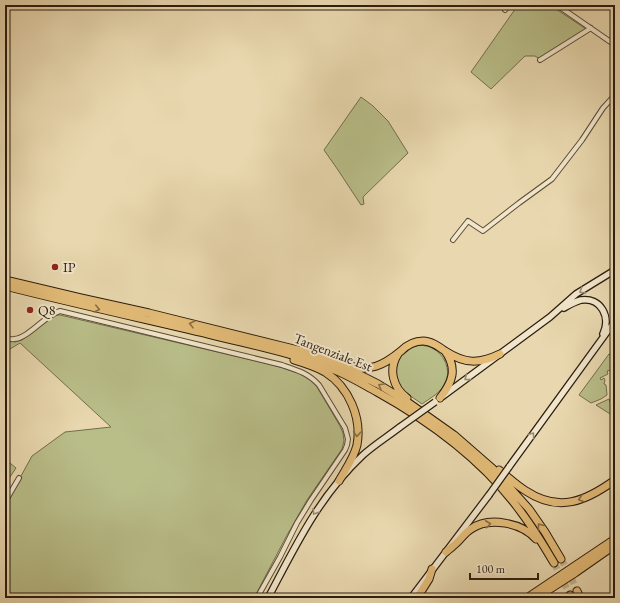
<svg xmlns="http://www.w3.org/2000/svg" width="620" height="603" viewBox="0 0 620 603" font-family="'EB Garamond',serif">
  <rect width="100%" height="100%" fill="#e9d8af"/>
  <filter id="stains"><feTurbulence type="fractalNoise" baseFrequency=".005" numOctaves="4"/><feColorMatrix values="0 0 0 0 .2 0 0 0 0 .09 0 0 0 0 .02 0 0 0 .5 -.17"/></filter>
  <radialGradient id="worn" r=".72"><stop offset=".6" stop-color="#630" stop-opacity="0"/><stop offset="1" stop-color="#630" stop-opacity=".3"/></radialGradient>
  <!-- green -->
  <path fill="#b9be89" stroke="#726d4c" d="M518,5H550L586,29L540,59L535,56H525L491,89L471,72Z
    M361,97L373,106L388,121L408,153L363,197L364,204L361,205L338,170L324,150Z
    M55,315H60L273,365L299,373L310,379L317,387L340,426L343,433L344,441L342,449L307,500L286,537L254,598H5V505L32,456L65,432L111,427L20,343L5,352V340L15,342L22,340Z
    M421,345C424,346 428,346 430,347C444,353 452,370 445,383C441,393 430,398 422,404L402,390L397,383L395,366L399,358L405,351L412,347Z
    M609,354L615,356V362L613,364L614,366L610,367L611,370L607,371L608,374L600,378L601,380L604,378L605,380L604,384L606,385L607,395L601,399L591,403L579,395Z
    M609,399L610,402L614,401L615,402V417L596,405Z
    M5,459L16,468L8,480L10,488L5,497Z"/>
  <g fill="none" stroke-linecap="round" stroke-linejoin="round">
    <!-- trunk-tunnel -->
    <path stroke="#c3b28f" stroke-width="7" stroke-dasharray="7 3.5" stroke-linecap="butt" d="M561,559L569,573L577,591
      M554,563L570,595"/>
    <defs>
      <path id="minor" d="M557,5L615,45
        M505,10L509,5
        M540,60L591,28
        M453,240L468,221L483,231L519,203L552,179L582,140L603,108L615,95
        M5,338C8,338 11,340 14,339C29,338 45,315 60,311L282,365C297,370 308,373 319,385L345,428L348,439L347,445L345,450L311,500L297,523L280,557L257,598
        M5,502L19,478"/>
      <path id="secondary" d="M564,308C569,305 574,302 581,300C601,297 611,317 603,334
        M443,396L550,317L576,294L615,270
        M509,467L615,321
        M268,598C295,547 319,496 363,455C374,445 387,437 400,427
        M411,598L489,495"/>
      <path id="trunk" d="M5,280L81,298L149,313L306,352L342,366L378,384L406,401L454,435L493,469L529,509L545,532L561,559
        M5,286C72,303 140,318 208,334C251,345 296,353 337,371C351,377 364,385 377,392C431,422 484,461 521,512C533,528 544,546 554,563
        M398,354C388,369 393,388 407,398
        M294,360C304,363 316,367 325,372C349,387 362,418 357,445C354,458 345,470 339,481
        M347,365C369,373 384,365 401,351C407,345 414,341 423,341C431,341 438,346 445,351C465,364 479,364 500,354
        M440,398C452,383 458,369 445,351
        M499,470C508,477 516,485 526,491C559,513 586,501 615,480
        M446,552C448,550 451,548 453,546C460,541 464,533 471,529C489,516 522,523 536,539
        M577,591L580,598
        M570,595L571,598
        M417,598L429,579L432,569
        M527,598L615,539
        M536,598L575,573L615,545"/>
    </defs>
    <!-- minor casing -->
    <use href="#minor" stroke="#5a4b36" stroke-width="6"/>
    <!-- secondary casing -->
    <use href="#secondary" stroke="#2b1c0e" stroke-width="8"/>
    <!-- trunk casing -->
    <use href="#trunk" stroke="#2b1c0e" stroke-width="9"/>
    <!-- minor -->
    <use href="#minor" stroke="#f1e6cb" stroke-width="4"/>
    <!-- secondary -->
    <use href="#secondary" stroke="#f1e6cb" stroke-width="5.5"/>
    <!-- trunk -->
    <use href="#trunk" stroke="#e4bc78" stroke-width="7"/>
    <defs>
      <path id="secondary-bridge" d="M400,427L435,402
        M489,495L509,467"/>
    </defs>
    <!-- secondary-bridge casing -->
    <use href="#secondary-bridge" stroke="#2b1c0e" stroke-width="8" stroke-linecap="butt"/>
    <!-- secondary-bridge -->
    <use href="#secondary-bridge" stroke="#f1e6cb" stroke-width="5.5"/>
  </g>
  <!-- one-way arrows -->
  <defs><path id="oneway-chevron" d="M-2-3.5L2.5 0L-2 3.5" fill="none" stroke-width="1.6" stroke-linecap="round" stroke-linejoin="round"/></defs>
  <g stroke="#988b76">
    <use href="#oneway-chevron" transform="translate(582 291) rotate(148)"/>
    <use href="#oneway-chevron" transform="translate(467 378) rotate(143)"/>
    <use href="#oneway-chevron" transform="translate(532 435) rotate(-54)"/>
    <use href="#oneway-chevron" transform="translate(315 512) rotate(122)"/>
  </g>
  <g stroke="#886c43">
    <use href="#oneway-chevron" transform="translate(97 309) rotate(13)"/>
    <use href="#oneway-chevron" transform="translate(192 324) rotate(-166)"/>
    <use href="#oneway-chevron" transform="translate(381 386) rotate(-150)"/>
    <use href="#oneway-chevron" transform="translate(357 434) rotate(93)"/>
    <use href="#oneway-chevron" transform="translate(581 499) rotate(162)"/>
    <use href="#oneway-chevron" transform="translate(488 524) rotate(-7)"/>
    <use href="#oneway-chevron" transform="translate(540 526) rotate(-126)"/>
  </g>
  <!-- markers -->
  <g fill="#8f2418" stroke="#f1e6cb" stroke-width="1.5">
    <circle cx="55" cy="267" r="4"/>
    <circle cx="30" cy="310" r="4"/>
  </g>
  <g text-anchor="middle" dominant-baseline="central" stroke-width="4" stroke-linejoin="round" paint-order="stroke">
    <!-- poi labels -->
    <g font-size="14" fill="#2b1c0e" stroke="#f1e6cb" text-anchor="start">
      <text x="63" y="267">IP</text>
      <text x="38" y="310">Q8</text>
    </g>
    <!-- street labels -->
    <g font-size="14" fill="#2b1c0e" stroke="#f1e6cb">
      <text transform="translate(333 352) rotate(21)">Tangenziale Est</text>
    </g>
  </g>
  <!-- margin -->
  <rect width="620" height="603" fill="none" stroke="#e9d8af" stroke-width="20"/>
  <rect x="6" y="6" width="608" height="591" fill="none" stroke="#2b1c0e" stroke-width="2"/>
  <rect x="10" y="10" width="600" height="583" fill="none" stroke="#2b1c0e"/>
  <!-- scale -->
  <path d="M470 573v6h68v-6" fill="none" stroke="#2b1c0e" stroke-width="2"/>
  <text x="476" y="573" font-size="12" fill="#2b1c0e" stroke="#f1e6cb" stroke-width="3" paint-order="stroke">100 m</text>
  <rect width="100%" height="100%" filter="url(#stains)"/>
  <rect width="100%" height="100%" fill="url(#worn)"/>
</svg>
